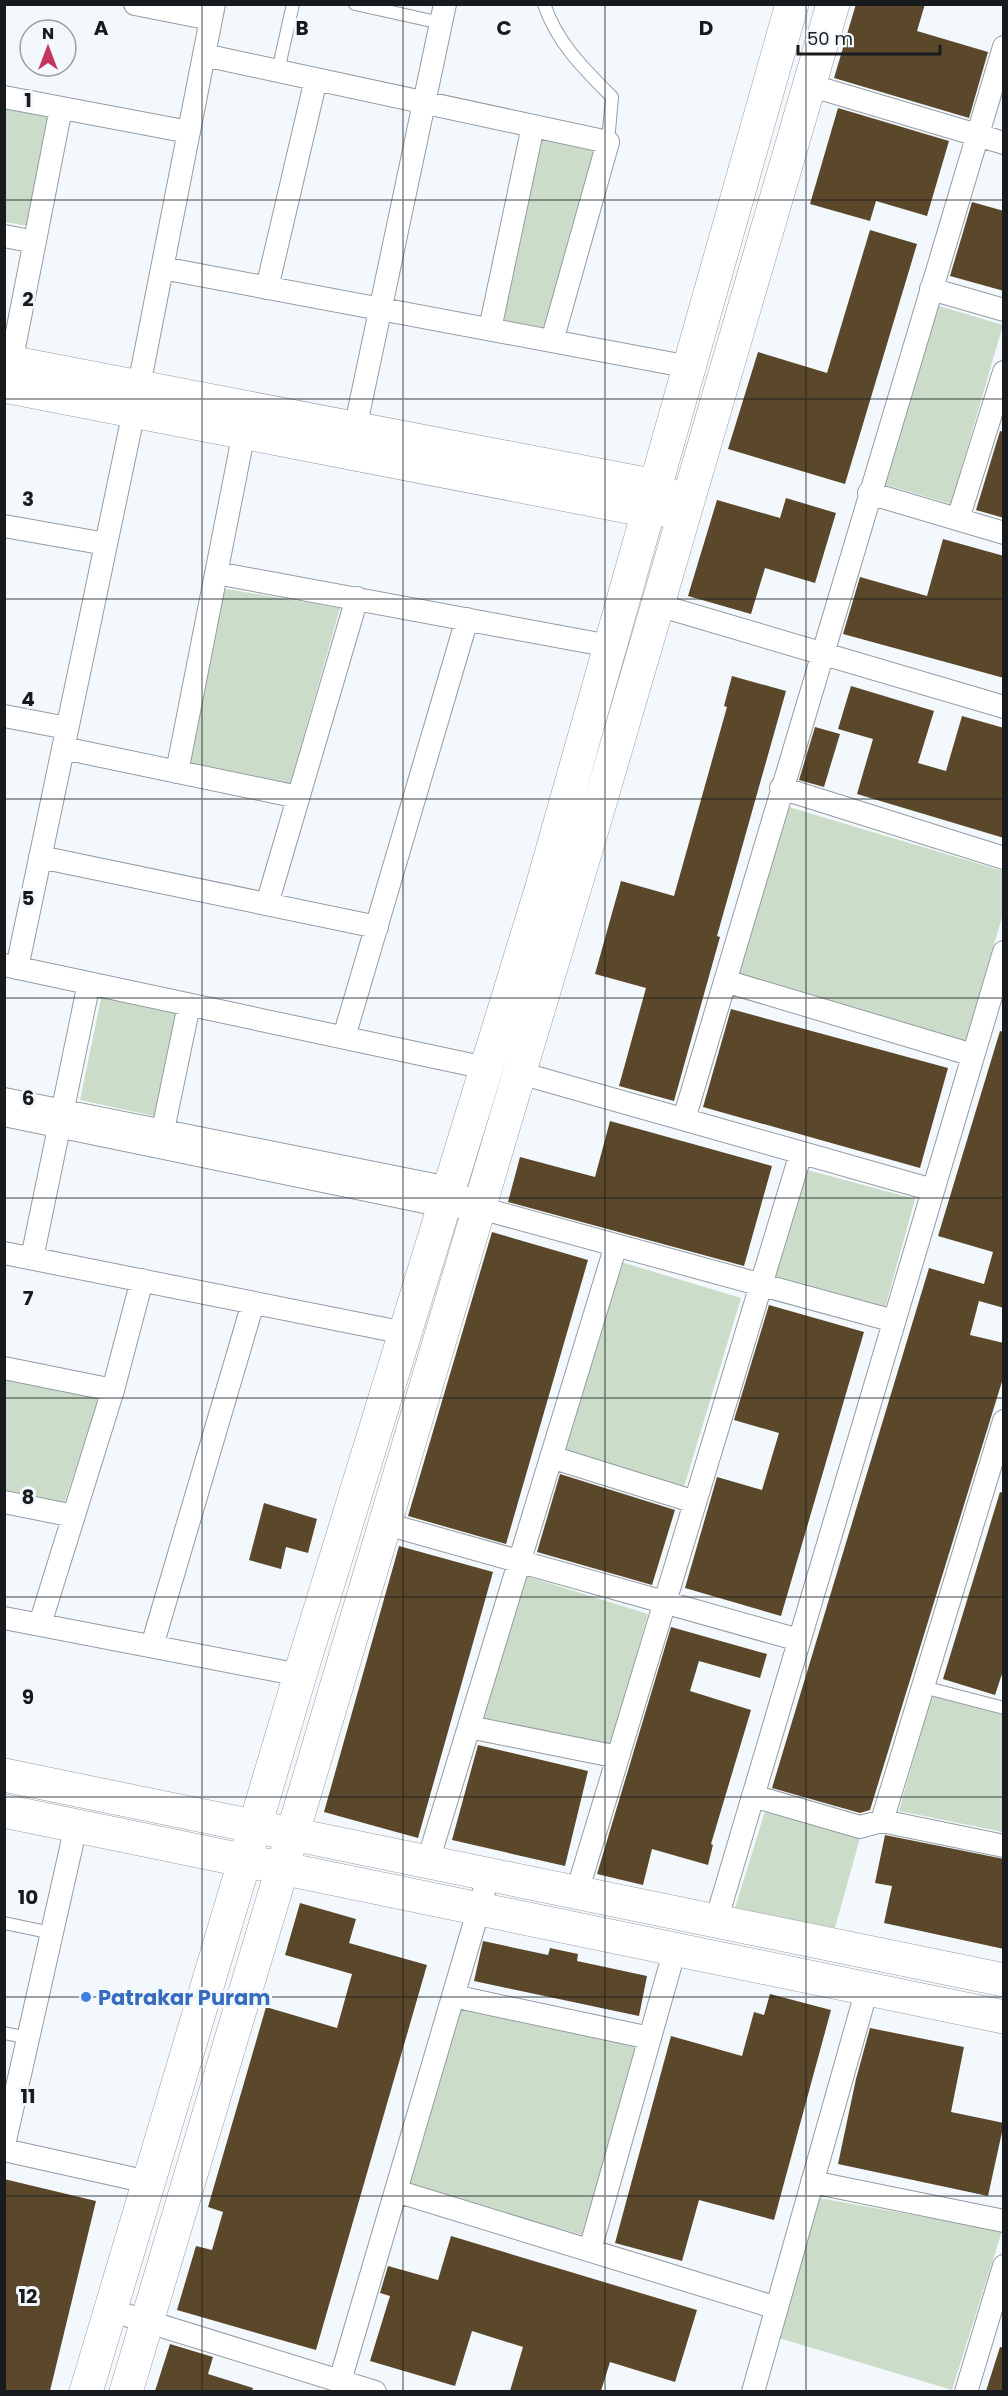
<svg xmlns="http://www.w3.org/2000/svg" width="1008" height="2396" viewBox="0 0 1008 2396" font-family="Poppins,sans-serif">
  <rect width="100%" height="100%" fill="#f3f8fd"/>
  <!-- green -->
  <path fill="#cbddc8" d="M4,107L49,116L28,226L5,222Z
    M539,139L595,150L546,328L500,320Z
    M936,305L1003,325L951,504L883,484Z
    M221,588L340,608L290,785L189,767Z
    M789,807L1003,871V914L964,1045L738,977Z
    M102,994L177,1010L154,1116L80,1100Z
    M804,1169L915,1199L885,1308L773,1278Z
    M621,1262L741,1298L684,1487L564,1451Z
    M5,1378L99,1398L64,1505L5,1493Z
    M526,1576L648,1614L610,1747L480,1721Z
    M931,1696L1003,1715V1832L899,1811Z
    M766,1808L860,1838L835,1928L735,1908Z
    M461,2007L638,2047L583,2235L407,2186Z
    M819,2198L1002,2231L952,2390L779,2338Z"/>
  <!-- building -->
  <path fill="#5b482b" d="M856,4H925L917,31L988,52L969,118L834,78Z
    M838,108L949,141L927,216L876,201L870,221L810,204Z
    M972,202L1004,211V291L950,276Z
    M870,230L917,244L845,484L728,449L758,352L827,373Z
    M1000,431L1004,432V518L976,510Z
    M786,498L836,513L815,583L765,568L751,614L688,596L717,500L780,518Z
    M943,539L1004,556V678L843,634L860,577L927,596Z
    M732,676L786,691L717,936L720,937L674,1101L619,1086L646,988L595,974L621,881L674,896L727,707L724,706Z
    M851,686L934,711L918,763L946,771L962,716L1004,728V838L857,794L873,739L838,729Z
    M815,727L840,734L824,787L799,780Z
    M731,1009L948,1068L920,1168L703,1107Z
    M1000,1031L1004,1032V1308L979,1301L970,1335L1004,1343V1375L870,1810L860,1813L772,1788L929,1268L984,1284L993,1252L938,1236Z
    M610,1121L772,1166L744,1266L508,1202L520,1157L595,1177Z
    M492,1232L588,1260L506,1544L408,1516Z
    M769,1305L864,1332L781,1616L685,1588L717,1477L762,1490L779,1433L734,1420Z
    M560,1474L675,1510L652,1585L537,1552Z
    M1000,1492L1004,1493V1668L995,1695L943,1679Z
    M264,1503L317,1519L308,1553L286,1547L281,1569L249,1560Z
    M399,1546L493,1572L418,1838L324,1812Z
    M671,1627L767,1654L760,1678L699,1661L690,1691L751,1710L711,1844L713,1845L708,1865L652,1849L643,1885L597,1874Z
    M478,1745L588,1771L565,1866L452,1840Z
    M885,1835L1004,1859V1949L884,1923L892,1886L875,1883Z
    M300,1903L356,1919L349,1943L427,1965L316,2350L177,2310L196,2246L212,2250L223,2212L208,2207L266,2007L337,2028L352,1974L285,1955Z
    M483,1941L548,1955L550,1948L578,1954L577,1961L647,1976L639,2016L474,1981Z
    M770,1994L831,2010L774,2220L699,2200L682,2261L615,2243L671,2036L742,2056L754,2012L764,2015Z
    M870,2028L964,2047L951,2112L1004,2123L988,2196L838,2164L856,2079Z
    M4,2179L96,2201L50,2391H4Z
    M451,2236L697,2310L675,2382L610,2362L601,2391H510L523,2347L472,2331L455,2386L370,2361L390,2296L380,2293L388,2266L438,2280Z
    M170,2344L213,2357L208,2374L253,2388L252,2391H155Z
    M1000,2347L1004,2348V2391H986Z"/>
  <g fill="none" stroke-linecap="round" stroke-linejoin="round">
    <defs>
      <path id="lane" d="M355,4L441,23
        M544,4C557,43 584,69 612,97L608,142
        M278,71L293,4
        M923,1687L1004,1708
        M4,1923L52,1933
        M4,2033L28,2038"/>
      <path id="street" d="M135,4L211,19
        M204,55L608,142L552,341
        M809,85L1004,143
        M4,97L189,132
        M4,236L35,242
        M162,268L690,367
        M267,288L316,79
        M931,289L1004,310
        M490,329L533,126
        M11,363L61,108
        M355,429L445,4
        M869,493L1004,533
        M958,519L1004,372
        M4,526L106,544
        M216,573L610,646
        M658,605L1004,707
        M4,716L67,728
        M63,748L298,797
        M177,772L244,432
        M781,788L1004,858
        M40,857L377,927
        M267,904L357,598
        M4,965L486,1068
        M17,968L134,411L214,4
        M725,981L973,1055
        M344,1037L467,619
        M520,1073L933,1190
        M4,1099L449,1188L460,1195
        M4,1115L444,1206L480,1208L894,1321
        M684,1119L1004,47
        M163,1130L189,1005
        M4,1253L405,1333
        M32,1258L89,983
        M4,1368L113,1390
        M551,1457L695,1502
        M4,1502L74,1516
        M386,1524L799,1640
        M4,1618L300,1675
        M40,1624L113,1390L142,1280
        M152,1646L253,1303
        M469,1727L618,1757
        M753,1796L860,1827L882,1821L1004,1846
        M882,1821L1004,1421
        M428,1861L616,1245
        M577,1892L801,1153
        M716,1921L1004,952
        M453,1996L650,2038
        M4,2145L76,1826
        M4,2150L148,2182
        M812,2182L1004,2221
        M396,2191L777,2308
        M590,2250L675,1949
        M110,2310L375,2392
        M340,2381L489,1874
        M753,2392L867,1989
        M966,2392L1004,2266"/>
      <path id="secondary" d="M4,361L656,486L672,497
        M4,386L649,511L670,509
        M4,1775L1004,1980
        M4,1811L1004,2017
        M86,2392L300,1675L541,890L792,4
        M126,2392L597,813L833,4"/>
    </defs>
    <!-- lane casing -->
    <use href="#lane" stroke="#949ca4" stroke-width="14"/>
    <!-- street casing -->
    <use href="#street" stroke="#949ca4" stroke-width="24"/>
    <!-- secondary casing -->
    <use href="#secondary" stroke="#949ca4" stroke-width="34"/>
    <!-- lane -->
    <use href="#lane" stroke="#fff" stroke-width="12"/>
    <!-- street -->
    <use href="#street" stroke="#fff" stroke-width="22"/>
    <!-- secondary -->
    <use href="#secondary" stroke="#fff" stroke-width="33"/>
  </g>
  <!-- grid -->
  <path fill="none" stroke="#181b1e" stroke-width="1.5" stroke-opacity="0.55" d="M202,4V2392M403,4V2392M605,4V2392M806,4V2392M4,200H1004M4,399H1004M4,599H1004M4,799H1004M4,998H1004M4,1198H1004M4,1398H1004M4,1597H1004M4,1797H1004M4,1997H1004M4,2196H1004"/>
  <!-- markers -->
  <circle fill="#3f7fe0" stroke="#f3f8fd" stroke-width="2" cx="86" cy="1997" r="6"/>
  <g text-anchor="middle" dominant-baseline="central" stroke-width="6" stroke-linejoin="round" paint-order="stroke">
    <!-- shop labels -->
    <g font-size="21" font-weight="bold" fill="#366cbe" stroke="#f3f8fd" text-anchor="start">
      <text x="98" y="1997">Patrakar Puram</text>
    </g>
  </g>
  <g font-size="20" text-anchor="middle" font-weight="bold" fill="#181b1e" stroke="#f3f8fd" stroke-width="6" stroke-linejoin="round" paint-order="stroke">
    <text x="101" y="35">A</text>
    <text x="302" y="35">B</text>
    <text x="504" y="35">C</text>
    <text x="706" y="35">D</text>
    <text x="28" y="107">1</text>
    <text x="28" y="306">2</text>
    <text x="28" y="506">3</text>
    <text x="28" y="706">4</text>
    <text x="28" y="905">5</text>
    <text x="28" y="1105">6</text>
    <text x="28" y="1305">7</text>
    <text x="28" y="1504">8</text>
    <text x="28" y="1704">9</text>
    <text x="28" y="1904">10</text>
    <text x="28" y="2103">11</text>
    <text x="28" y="2303">12</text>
  </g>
  <!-- border -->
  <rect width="1008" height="2396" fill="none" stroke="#181b1e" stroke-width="12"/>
  <!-- north arrow -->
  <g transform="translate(48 48)"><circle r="28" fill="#f3f8fd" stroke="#9ba0a4" stroke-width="1.5"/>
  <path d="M0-4.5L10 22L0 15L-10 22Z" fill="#c43661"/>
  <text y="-9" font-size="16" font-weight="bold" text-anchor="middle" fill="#181b1e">N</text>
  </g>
  <!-- scale -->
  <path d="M798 45v9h142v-9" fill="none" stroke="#181b1e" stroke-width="3"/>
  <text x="807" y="45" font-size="18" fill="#181b1e" stroke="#f3f8fd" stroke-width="4.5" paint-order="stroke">50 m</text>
</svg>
